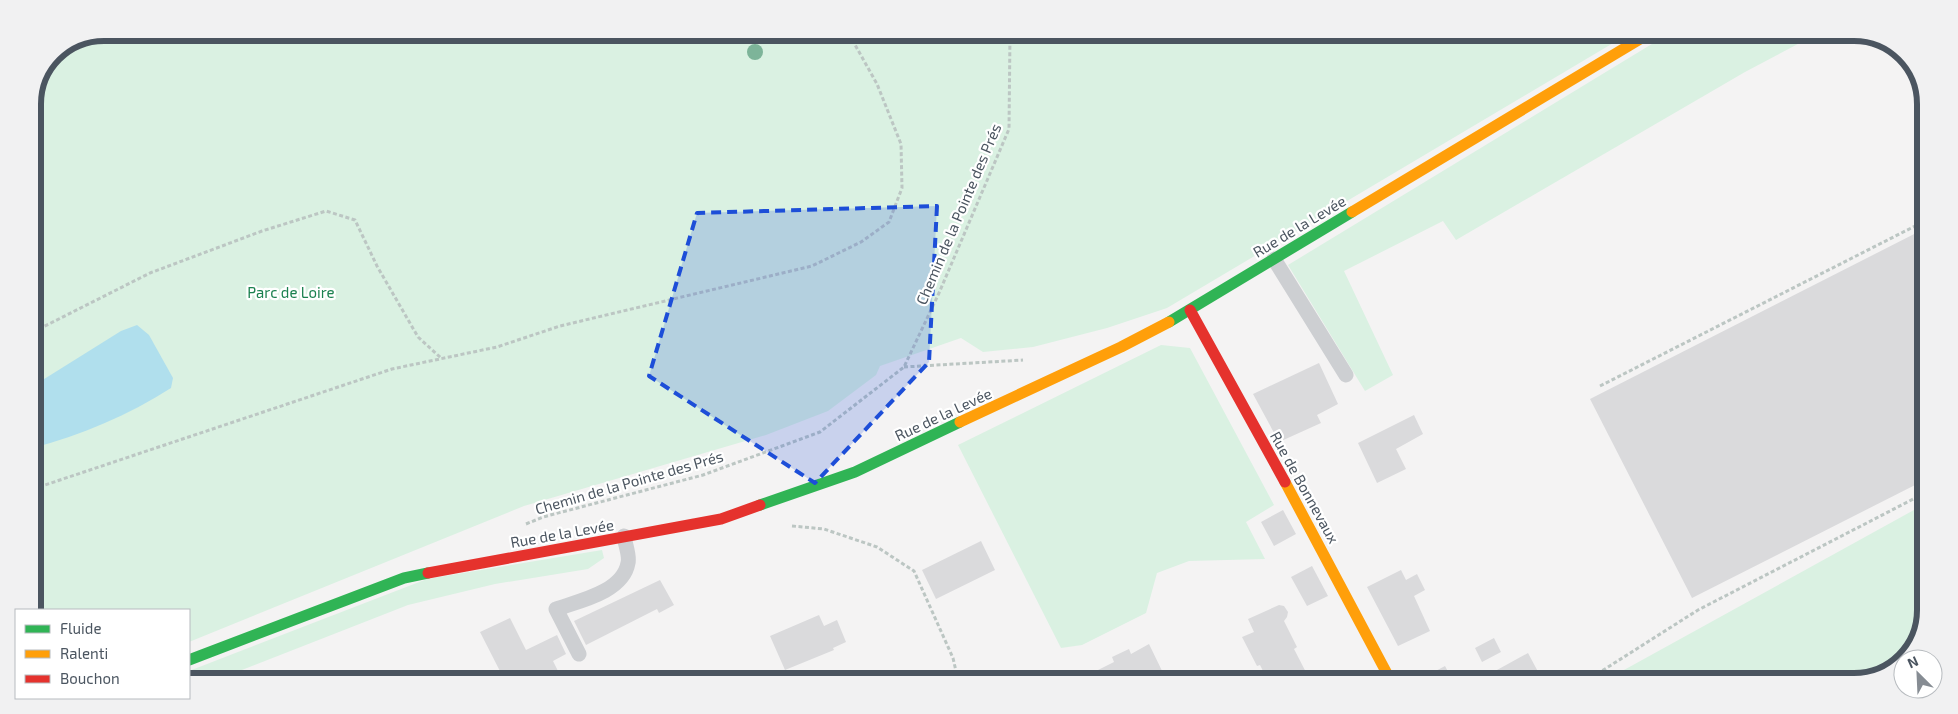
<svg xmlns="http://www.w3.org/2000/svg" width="1958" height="714" viewBox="0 0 1958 714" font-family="'Exo 2',sans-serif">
  <rect width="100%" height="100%" fill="#f4f3f3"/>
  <!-- green -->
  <path fill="#daf1e2" d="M104,33L1625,36L1167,308L1107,328L1033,347L983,352L961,338L880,366L876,375L828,411L766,435L524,506L189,642V610H33V100L54,53Z
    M1665,36H1813L1745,72L1456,240L1443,221L1344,271L1393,375L1365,391L1288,265Z
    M1161,345L1190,348L1274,505L1246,522L1265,559L1189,561L1157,573L1146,613L1082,645L1061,648L958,445Z
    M1923,505L1922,632L1897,667L1854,681H1604Z
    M602,550L604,558L588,569L495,584L408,605L229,675L218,678H189V671L427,579Z"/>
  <!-- water -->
  <path fill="#b0dfed" d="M137,325L149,335L173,378L171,388C129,415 81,435 33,448V386L121,331Z"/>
  <!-- building -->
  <path fill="#dadadc" d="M1924,229L1923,481L1692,598L1590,399Z
    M1319,363L1338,404L1317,415L1321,423L1279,442L1253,394Z
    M1414,415L1423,434L1396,449L1406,469L1377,483L1358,443Z
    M1283,510L1296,534L1274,546L1261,522Z
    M981,541L995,570L936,599L922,570Z
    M1312,566L1328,596L1307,606L1291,577Z
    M1401,570L1406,580L1417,574L1425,590L1414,596L1430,631L1398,646L1367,587Z
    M660,580L674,605L659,613L657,609L586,645L574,621Z
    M1279,605L1284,606L1288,612L1287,617L1284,621L1297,647L1294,649L1310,680H1275L1270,670L1264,673L1260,665L1257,666L1242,637L1254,632L1248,619Z
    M819,615L824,626L837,620L846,642L833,648L834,650L785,670L770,636Z
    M510,618L526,650L557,635L566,654L553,661L560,675L551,679H504L480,632Z
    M1494,638L1501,652L1482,662L1475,648Z
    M1149,644L1165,677L1160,680H1103L1098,670L1114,662L1112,657L1129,649L1131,654Z
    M1528,653L1543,681H1477Z
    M1445,666L1453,681H1417Z"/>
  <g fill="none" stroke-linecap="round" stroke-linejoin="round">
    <!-- path -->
    <path stroke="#bcc6c3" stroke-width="3" stroke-dasharray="4 2.5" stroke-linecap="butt" d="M33,332L150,273L262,231L326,211L355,220L377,266L418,337L441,358
      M904,367L1023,360
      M1600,386L1925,221
      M33,489L392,369L497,347L560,326L812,266L861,242L889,222L902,188L901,144L877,84L849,34
      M526,524L543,517L703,475L820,432L904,367L939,293L1009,129L1010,34
      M792,526L824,529L877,547L914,571L953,658L958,680
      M1586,681L1698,610L1923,494"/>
    <!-- lane -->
    <path stroke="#cdcfd2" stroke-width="15" d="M1274,259L1346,375
      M579,654L556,609C579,601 623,592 628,563C630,556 625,544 624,536"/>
    <!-- fast -->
    <path stroke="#30b455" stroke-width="11" d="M1169,322L1352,212
      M760,505L855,472L960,422
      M189,660L404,578L428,573"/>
    <!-- slow -->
    <path stroke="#ff9f0a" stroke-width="11" d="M1352,212L1645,36
      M960,422L1121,347L1169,322
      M1285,482L1391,681"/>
    <!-- jam -->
    <path stroke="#e5322d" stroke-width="11" d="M1190,310L1285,482
      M428,573L721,519L760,505"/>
  </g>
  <!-- trees -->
  <circle fill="#7db499" cx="755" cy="52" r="8"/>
  <!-- marked area -->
  <path fill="#1d4ed8" fill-opacity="0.2" stroke="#1d4ed8" stroke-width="4" stroke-dasharray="10 6" stroke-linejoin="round" d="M937,206L929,362L815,483L649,376L697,213Z"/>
  <g text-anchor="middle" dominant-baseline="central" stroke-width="4.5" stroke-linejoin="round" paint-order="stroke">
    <!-- street labels -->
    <g font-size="15" fill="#4b5560" stroke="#fff">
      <text transform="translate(958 214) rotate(-67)">Chemin de la Pointe des Prés</text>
      <text transform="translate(1299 226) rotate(-31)">Rue de la Levée</text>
      <text transform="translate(943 414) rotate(-25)">Rue de la Levée</text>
      <text transform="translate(629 482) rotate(-16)">Chemin de la Pointe des Prés</text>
      <text transform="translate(1305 487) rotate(61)">Rue de Bonnevaux</text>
      <text transform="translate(562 533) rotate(-10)">Rue de la Levée</text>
    </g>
    <!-- park labels -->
    <g font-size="15" fill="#1b814f" stroke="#fff">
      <text x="291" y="292">Parc de Loire</text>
    </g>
  </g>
  <!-- crop -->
  <path d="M0 0H1958V714H0ZM104 41H1854A63 63 0 0 1 1917 104V610A63 63 0 0 1 1854 673H104A63 63 0 0 1 41 610V104A63 63 0 0 1 104 41Z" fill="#f1f1f2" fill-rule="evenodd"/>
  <path fill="none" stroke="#4b5560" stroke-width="6" d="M104 41H1854A63 63 0 0 1 1917 104V610A63 63 0 0 1 1854 673H104A63 63 0 0 1 41 610V104A63 63 0 0 1 104 41Z"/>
  <!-- legend -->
  <rect x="15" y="609" width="175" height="90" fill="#ffffff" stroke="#b7bbbf"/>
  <rect x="25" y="625" width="25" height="8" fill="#30b455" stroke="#b7bbbf"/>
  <text x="60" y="634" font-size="15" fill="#4b5560">Fluide</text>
  <rect x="25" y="650" width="25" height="8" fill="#ff9f0a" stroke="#b7bbbf"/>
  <text x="60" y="659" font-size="15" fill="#4b5560">Ralenti</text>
  <rect x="25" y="675" width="25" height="8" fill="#e5322d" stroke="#b7bbbf"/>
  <text x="60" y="684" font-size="15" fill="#4b5560">Bouchon</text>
  <!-- north arrow -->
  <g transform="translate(1918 674) rotate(336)"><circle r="24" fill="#ffffff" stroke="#b7bbbf"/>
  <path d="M0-4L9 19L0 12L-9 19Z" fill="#868c93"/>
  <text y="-8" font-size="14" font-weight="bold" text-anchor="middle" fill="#4b5560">N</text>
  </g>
</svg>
